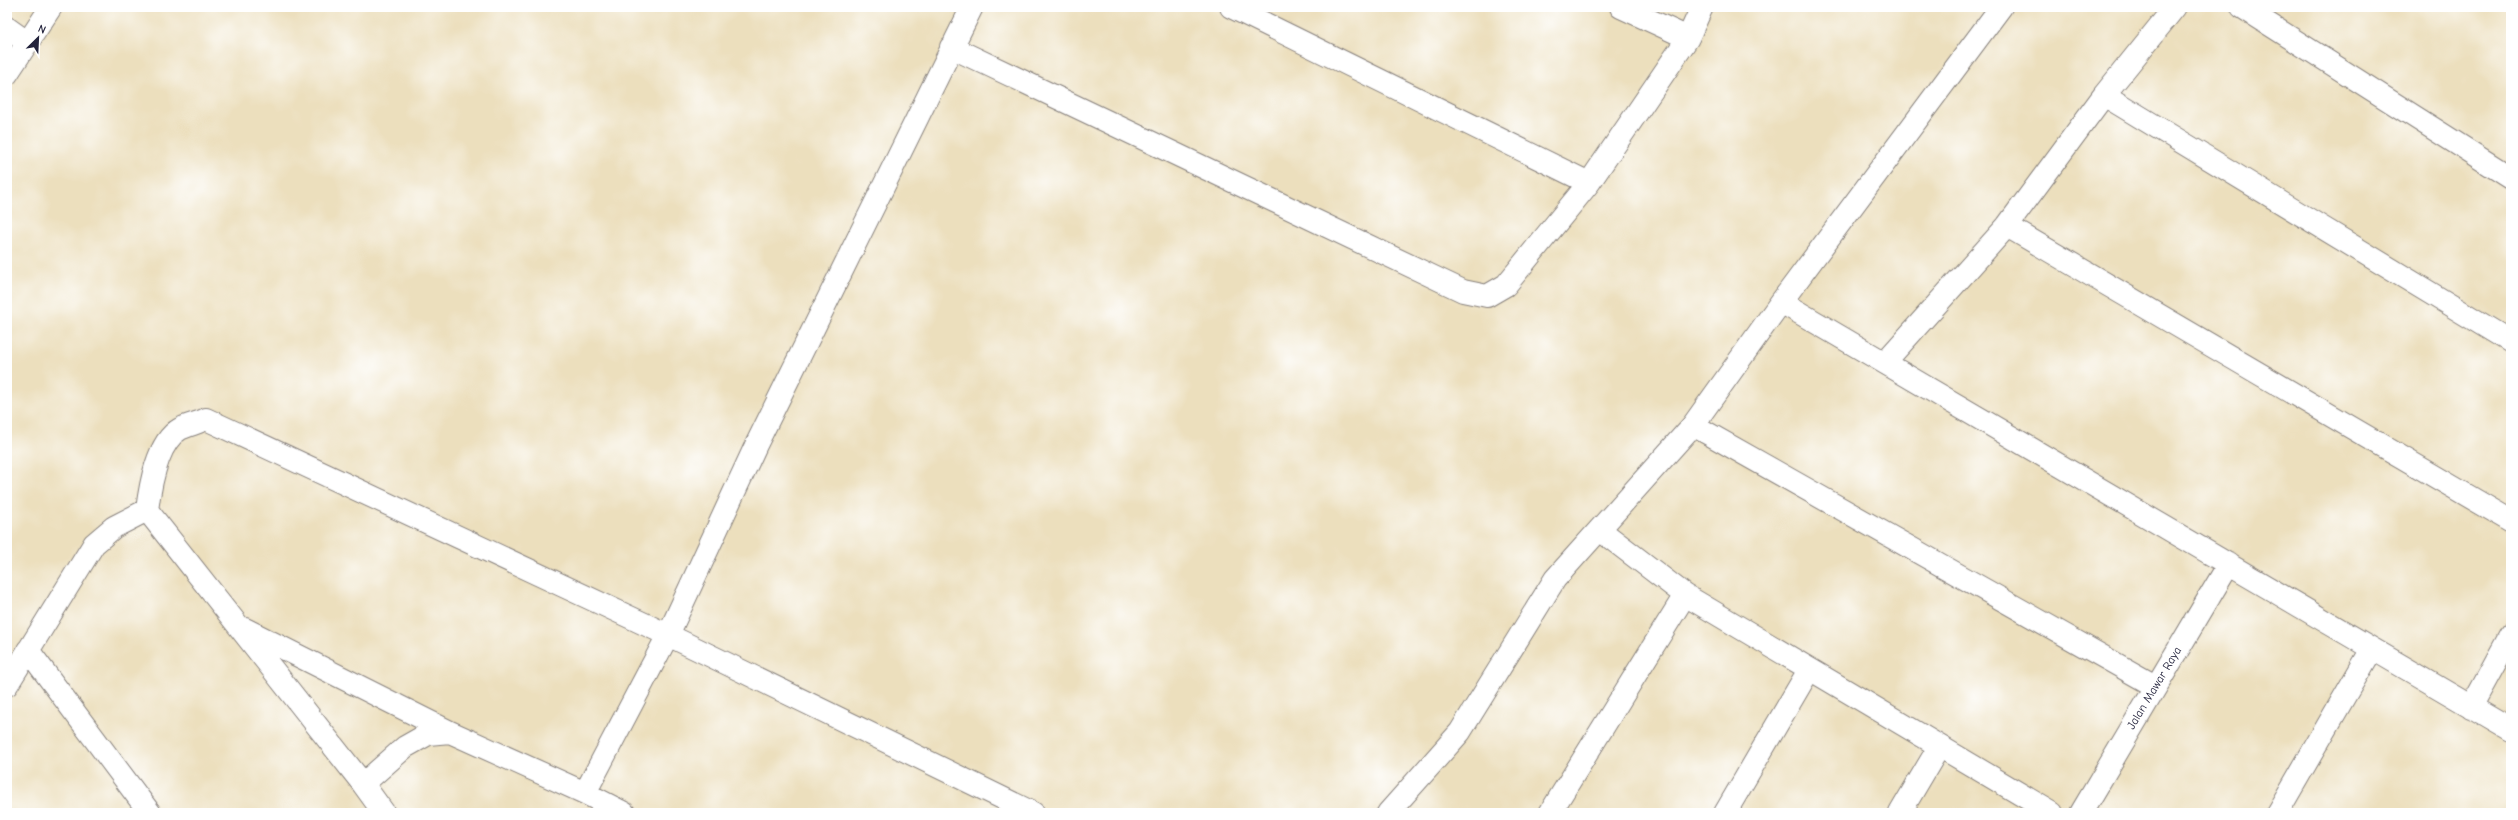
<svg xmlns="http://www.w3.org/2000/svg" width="2518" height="820" viewBox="0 0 2518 820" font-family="'Comic Neue',sans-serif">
  <rect width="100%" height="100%" fill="#fff"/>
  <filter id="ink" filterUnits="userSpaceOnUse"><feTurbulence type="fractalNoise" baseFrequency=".025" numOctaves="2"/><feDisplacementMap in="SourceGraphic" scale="8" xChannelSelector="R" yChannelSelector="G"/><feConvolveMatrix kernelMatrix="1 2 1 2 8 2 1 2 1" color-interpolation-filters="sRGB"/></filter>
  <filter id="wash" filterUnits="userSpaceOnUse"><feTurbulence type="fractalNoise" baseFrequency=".012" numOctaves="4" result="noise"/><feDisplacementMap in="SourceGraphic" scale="16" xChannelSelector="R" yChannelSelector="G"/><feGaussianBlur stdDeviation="0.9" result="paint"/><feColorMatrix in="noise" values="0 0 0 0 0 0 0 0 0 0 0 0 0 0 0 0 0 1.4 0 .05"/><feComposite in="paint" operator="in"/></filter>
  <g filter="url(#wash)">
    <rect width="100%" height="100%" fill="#ecdfbd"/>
  </g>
  <g filter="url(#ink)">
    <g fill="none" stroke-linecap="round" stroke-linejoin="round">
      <defs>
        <path id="minor" d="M1231,7L1589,183L1688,38
          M1621,7L1688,38L1702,7
          M2242,7L2511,178
          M7,28L28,43
          M951,47L1463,291L1487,296L1506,285L1589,183
          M7,74L51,7
          M2104,95L2511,342
          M2007,226L2511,521
          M1781,302L2511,730
          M1885,362L2007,226L2104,95L2175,7
          M1693,425L2155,686
          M1600,530L1685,595
          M245,629L450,732
          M28,650L150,813
          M7,685L94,544L114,527L147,510
          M2471,707L2511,634
          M363,784L147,510C150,487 157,442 180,429C188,425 198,423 206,419L668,635L1033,813
          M585,793L624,813
          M384,813L363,784L405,747L428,734L450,732L585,793L668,635L756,445L972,7
          M1388,813L1460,732L1555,579L1693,425L1781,302L2001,7
          M1550,813L1685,595L2052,813
          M1725,813L1809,670
          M1900,813L1939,747
          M2081,813L2229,564
          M2277,813L2372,649"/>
      </defs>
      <!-- minor casing -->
      <use href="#minor" stroke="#87807c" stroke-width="24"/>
      <!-- minor -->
      <use href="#minor" stroke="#fff" stroke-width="22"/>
    </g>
  </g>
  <g text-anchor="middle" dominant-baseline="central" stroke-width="3" stroke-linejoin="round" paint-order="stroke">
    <!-- street labels -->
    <g font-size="12" fill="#22223b" stroke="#fff">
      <text transform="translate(2154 688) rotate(-59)">Jalan Mawar Raya</text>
    </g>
  </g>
  <!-- margin -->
  <rect width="2518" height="820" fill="none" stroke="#fff" stroke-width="24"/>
  <!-- north arrow -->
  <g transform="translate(38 38) rotate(24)" stroke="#ffffff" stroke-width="3" paint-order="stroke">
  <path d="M0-3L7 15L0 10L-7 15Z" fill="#22223b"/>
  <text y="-6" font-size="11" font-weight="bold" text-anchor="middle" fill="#22223b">N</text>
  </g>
</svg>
